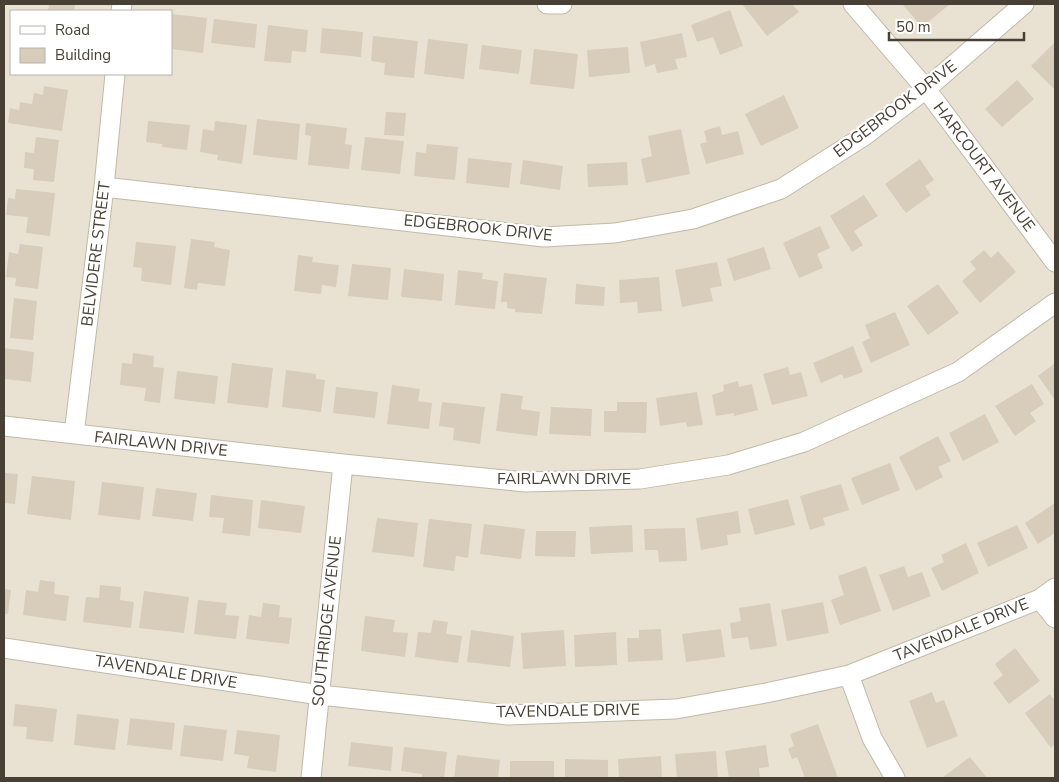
<svg xmlns="http://www.w3.org/2000/svg" width="1059" height="782" viewBox="0 0 1059 782" font-family="'Nunito Sans',sans-serif">
  <rect width="100%" height="100%" fill="#f5f0e6"/>
  <!-- residential -->
  <path fill="#e9e2d3" fill-rule="evenodd" d="M4,4H1055V778H4ZM11,11H171V74H11Z"/>
  <!-- building -->
  <path fill="#d8ccba" d="M49,4H75L74,11H48Z
    M742,4H792L799,12L767,36Z
    M902,4H950L922,27Z
    M730,10L743,46L720,55L713,37L697,42L691,25Z
    M171,14L207,18L203,53L171,49Z
    M214,19L257,24L255,48L211,43Z
    M268,25L308,30L306,52L292,51L291,63L264,61Z
    M322,28L363,32L361,57L320,53Z
    M682,33L687,57L675,59L678,69L657,73L655,64L645,67L640,42Z
    M373,36L418,41L414,78L384,75L385,63L371,61Z
    M428,39L468,44L464,79L424,74Z
    M1055,42V90L1031,66Z
    M482,45L522,50L519,74L479,69Z
    M628,47L630,73L589,77L587,50Z
    M534,49L578,54L574,89L530,84Z
    M1017,80L1034,99L1002,127L985,109Z
    M44,86L68,90L62,131L8,123L10,108L19,110L20,102L32,104L34,93L43,95Z
    M784,95L799,128L761,146L745,114Z
    M386,112L406,113L404,136L384,135Z
    M257,119L300,124L297,160L253,155Z
    M148,121L190,125L187,150L162,147V144L146,142Z
    M215,121L247,125L242,164L217,160L218,155L200,152L203,129L214,131Z
    M306,123L347,128L345,144L352,145L349,169L308,165L311,136L305,135Z
    M720,126L722,135L738,131L744,154L706,164L700,144L707,142L704,131Z
    M681,129L690,174L646,183L641,159L652,156L648,136Z
    M36,137L59,140L54,182L33,180L34,169L24,168L25,152L34,153Z
    M365,137L404,141L400,174L361,170Z
    M427,144L458,147L455,180L414,176L416,152L426,153Z
    M468,158L512,163L509,188L466,183Z
    M920,159L934,180L925,186L931,195L906,213L885,184Z
    M523,160L563,166L560,190L520,184Z
    M627,162L628,185L588,187L587,164Z
    M16,189L55,193L50,236L26,233L28,217L6,215L8,198L15,199Z
    M864,195L878,216L854,231L863,245L852,252L830,216Z
    M820,226L830,248L817,254L823,268L799,278L783,243Z
    M191,239L215,242L214,247L230,250L225,286L198,283L197,290L184,288Z
    M136,242L176,246L171,285L141,281L142,268L133,267Z
    M20,244L43,247L38,289L15,286L16,278L6,277L9,252L18,254Z
    M764,247L771,269L734,281L727,259Z
    M984,250L991,258L998,251L1016,272L980,303L962,281L976,269L970,262Z
    M298,255L313,257L312,262L339,265L336,287L322,285L321,294L294,291Z
    M717,262L722,286L710,288L713,301L682,307L675,270Z
    M352,264L391,268L388,300L348,296Z
    M404,269L444,274L442,301L401,297Z
    M458,270L483,273L482,279L498,281L495,309L455,305Z
    M504,273L547,278L542,314L515,312V309L507,308V302H501Z
    M659,277L662,311L638,313L637,302L620,303L619,280Z
    M576,284L605,287L604,306L575,304Z
    M938,284L959,313L928,335L907,306Z
    M14,298L37,301L33,340L10,338Z
    M895,312L910,345L871,363L862,342L870,338L865,325Z
    M853,346L863,372L844,379L842,374L821,383L813,363Z
    M4,348L34,352L31,382L4,379Z
    M133,353L154,356L153,367L164,368L160,403L144,401L146,388L120,385L122,363L132,364Z
    M232,363L273,368L268,408L227,403Z
    M1055,363V400L1038,376Z
    M788,367L790,375L801,372L808,396L772,405L763,374Z
    M286,370L316,374V379L325,380L321,412L282,407Z
    M177,371L218,376L215,404L174,399Z
    M738,381L739,387L752,384L758,410L734,416V413L716,416L712,395L724,391L723,385Z
    M1032,384L1044,404L1030,413L1036,421L1015,436L995,406Z
    M392,385L420,389L418,401L432,403L429,429L387,424Z
    M336,387L378,392L375,418L333,413Z
    M697,392L703,425L687,427L686,422L660,426L656,398Z
    M501,393L523,396L521,409L540,412L537,436L496,431Z
    M442,402L485,407L480,444L453,440L454,428L439,426Z
    M617,402H647L646,433L604,432V411H617Z
    M551,407L592,409L591,436L549,434Z
    M985,414L999,442L963,461L949,433Z
    M938,436L951,461L938,467L943,477L916,491L899,457Z
    M890,463L900,490L862,505L851,478Z
    M4,473L18,474L15,504L4,503Z
    M32,476L75,481L71,520L27,514Z
    M102,482L144,487L140,520L98,515Z
    M841,484L849,510L823,518L825,525L810,530L800,496Z
    M156,488L197,493L193,521L152,516Z
    M211,495L253,500L250,536L222,533L224,518L209,517Z
    M788,499L795,525L755,535L748,509Z
    M261,500L305,506L301,533L258,528Z
    M1055,503V533L1038,544L1025,523Z
    M738,511L741,533L727,535L728,545L701,550L696,518Z
    M377,518L418,523L414,557L372,552Z
    M429,519L472,524L468,558L456,556L454,571L423,567Z
    M484,524L525,529L521,559L480,554Z
    M632,525L633,552L591,554L589,527Z
    M1017,525L1028,548L988,567L977,543Z
    M685,528L687,561L659,562L658,550H645L644,529Z
    M536,531H576L575,557L535,556Z
    M966,543L979,573L942,591L931,568L944,562L941,555Z
    M866,566L881,611L840,625L831,600L844,595L838,576Z
    M904,566L908,577L922,572L931,596L893,611L879,575Z
    M40,580L55,582L54,594L69,596L66,621L23,615L26,590L38,592Z
    M100,585L121,587L120,600L134,602L131,628L83,622L86,597L99,598Z
    M4,589L11,590L8,614H4Z
    M144,591L189,597L184,633L139,628Z
    M198,600L227,603L225,615L239,616L236,639L194,634Z
    M823,602L829,633L787,641L781,610Z
    M263,603L280,605L279,617L292,618L289,644L246,639L249,615L261,617Z
    M770,603L777,646L750,650L748,637L732,639L730,623L741,621L739,608Z
    M365,616L395,620L393,632L408,633L405,657L361,651Z
    M433,620L448,622L446,634L462,636L458,663L415,657L418,632L431,633Z
    M661,629L663,660L628,662L627,638H639V630Z
    M721,629L725,657L686,662L682,634Z
    M471,630L514,636L510,667L467,662Z
    M564,630L566,666L523,669L521,633Z
    M616,632L617,665L575,667L574,635Z
    M1015,648L1040,681L1009,704L993,683L1003,675L995,664Z
    M932,692L936,703L944,700L958,736L927,748L909,701Z
    M1050,694L1055,701V744L1051,748L1025,713Z
    M15,704L57,709L53,742L26,739L27,727L13,726Z
    M77,714L119,719L115,750L74,745Z
    M130,718L175,723L172,750L127,745Z
    M818,724L838,778H805L797,757L792,759L788,749L794,746L790,734Z
    M184,725L227,730L223,761L180,756Z
    M237,730L280,735L276,772L247,768L249,756L234,754Z
    M351,742L393,747L391,771L348,766Z
    M766,745L769,767L759,768L760,778H729L725,751Z
    M404,747L447,752L444,778H422V774L401,771Z
    M716,751L718,778H677L675,754Z
    M457,755L500,760L498,778H454Z
    M661,756L662,778H619L618,759Z
    M970,757L987,778H942Z
    M565,759L608,760V778H565Z
    M510,761H554V778H510Z"/>
  <g fill="none" stroke-linecap="round" stroke-linejoin="round">
    <defs>
      <path id="minor" d="M547,4H562
        M853,4L926,89L1055,262
        M121,11L122,4
        M104,187L544,237L615,233L693,219L781,189L864,136L926,89L1024,4
        M4,426L343,464L525,482L640,479L728,465L804,442L958,372L1055,303
        M74,434L104,187L115,74
        M1040,599L1055,618
        M4,648L320,695L508,715L676,709L766,693L849,675L1040,599L1055,588
        M849,675L872,738L895,778
        M311,778L343,464"/>
    </defs>
    <!-- minor casing -->
    <use href="#minor" stroke="#c1b8a7" stroke-width="21"/>
    <!-- minor -->
    <use href="#minor" stroke="#fff" stroke-width="19"/>
  </g>
  <g text-anchor="middle" dominant-baseline="central" stroke-width="4.5" stroke-linejoin="round" paint-order="stroke">
    <!-- street labels -->
    <g font-size="16" fill="#484034" stroke="#fff">
      <text transform="translate(895 109) rotate(-37)">EDGEBROOK DRIVE</text>
      <text transform="translate(984 167) rotate(53)">HARCOURT AVENUE</text>
      <text transform="translate(478 228) rotate(6)">EDGEBROOK DRIVE</text>
      <text transform="translate(96 254) rotate(-83)">BELVIDERE STREET</text>
      <text transform="translate(161 444) rotate(6)">FAIRLAWN DRIVE</text>
      <text x="564" y="479">FAIRLAWN DRIVE</text>
      <text transform="translate(327 621) rotate(-84)">SOUTHRIDGE AVENUE</text>
      <text transform="translate(961 630) rotate(-22)">TAVENDALE DRIVE</text>
      <text transform="translate(166 672) rotate(9)">TAVENDALE DRIVE</text>
      <text transform="translate(568 711) rotate(-1)">TAVENDALE DRIVE</text>
    </g>
  </g>
  <!-- border -->
  <rect width="1059" height="782" fill="none" stroke="#484034" stroke-width="10"/>
  <!-- legend -->
  <rect x="10" y="10" width="162" height="65" fill="#ffffff" stroke="#b6b3ae"/>
  <rect x="20" y="26" width="25" height="8" fill="#ffffff" stroke="#b6b3ae"/>
  <text x="55" y="35" font-size="15" fill="#484034">Road</text>
  <rect x="20" y="48" width="25" height="15" fill="#d8ccba" stroke="#b6b3ae"/>
  <text x="55" y="60" font-size="15" fill="#484034">Building</text>
  <!-- scale -->
  <path d="M889 32v8h135v-8" fill="none" stroke="#484034" stroke-width="2.5"/>
  <text x="896" y="32" font-size="15" fill="#484034" stroke="#ffffff" stroke-width="4" paint-order="stroke">50 m</text>
</svg>
